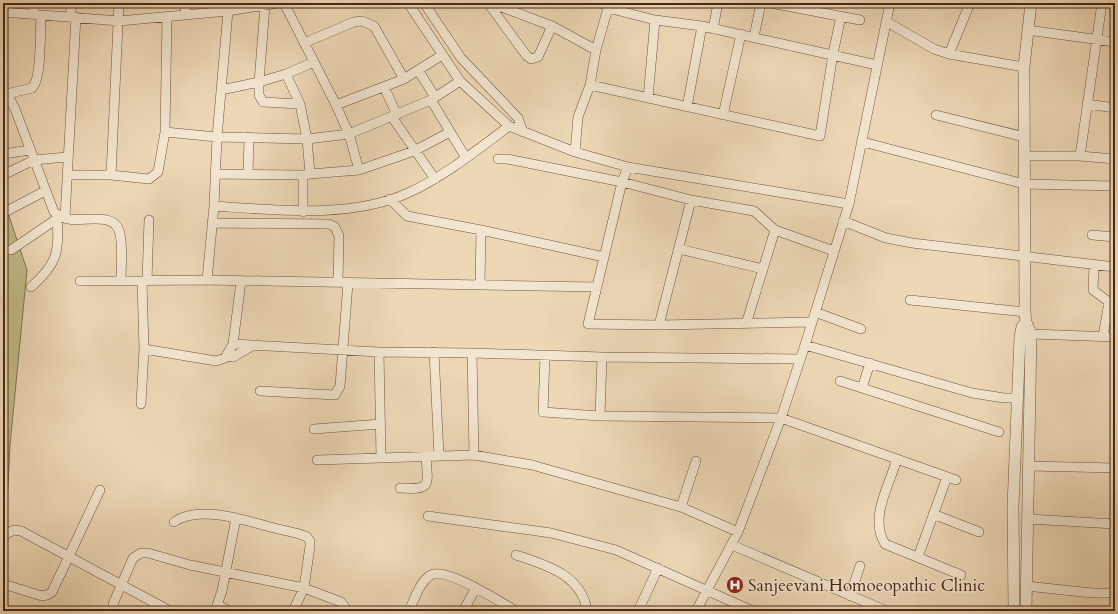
<svg xmlns="http://www.w3.org/2000/svg" width="1118" height="614" viewBox="0 0 1118 614" font-family="Cardo,serif">
  <rect width="100%" height="100%" fill="#edd8b6"/>
  <filter id="stains"><feTurbulence type="fractalNoise" baseFrequency=".005" numOctaves="4"/><feColorMatrix values="0 0 0 0 .2 0 0 0 0 .09 0 0 0 0 .02 0 0 0 .5 -.17"/></filter>
  <radialGradient id="worn" r=".72"><stop offset=".6" stop-color="#630" stop-opacity="0"/><stop offset="1" stop-color="#630" stop-opacity=".3"/></radialGradient>
  <!-- green -->
  <path fill="#bfbc89" stroke="#847250" d="M3,198L27,270L10,445L3,586Z"/>
  <g fill="none" stroke-linecap="round" stroke-linejoin="round">
    <defs>
      <path id="minor" d="M34,3V15
        M185,3L186,15
        M284,3L336,105L404,79L442,55
        M408,3L460,81L509,126L575,152L628,167L849,204
        M424,3L461,58L518,118L523,132
        M488,3L526,55L531,59L538,57L552,26
        M491,3L552,26L596,50
        M602,3L608,8L655,20L702,26L877,65
        M771,3L860,20
        M265,6L259,82L286,74L314,62
        M228,11L217,137L214,206C275,210 350,219 408,193C445,176 477,150 509,126
        M3,12L119,21L228,11L278,3
        M70,17L72,3
        M887,22L934,49L949,54L1024,67
        M713,29L718,3
        M1027,30L1115,42
        M754,37L761,3
        M304,43L354,22L362,21L374,26L404,79
        M949,54L970,3
        M418,70L435,97
        M286,74L300,104L307,139L310,174L303,175V212
        M590,85L820,136L833,54L841,16
        M384,87L397,115
        M3,90L9,97L15,109L54,212C59,215 63,218 68,219C85,222 116,211 120,234C123,248 121,266 121,281
        M221,90L259,82V95L263,102L300,104
        M6,94L32,88C42,79 40,30 41,15
        M648,98L655,20
        M431,100L466,158
        M1087,104L1115,108
        M336,105L349,134L359,170
        M687,107L702,26
        M723,115L741,34
        M936,115L1025,137
        M392,117L435,179
        M165,132L217,137L307,139L349,134L431,100L460,81
        M863,142L1024,184L1115,186
        M575,152L578,117L590,85L596,50L608,8
        M3,154L30,150
        M1024,156H1080L1115,159
        M1080,156L1102,3
        M498,159H507L622,182L691,200L754,211L775,230L834,251
        M628,167L622,182L588,324L659,325L811,322
        M215,174L303,175
        M248,174L249,137
        M310,174L359,170L414,151L450,132
        M3,175L34,160L67,157
        M67,175H111L149,179L158,172L165,132L167,17
        M111,175L119,3
        M390,199L407,216L481,230L604,257
        M3,213L45,191
        M65,217L76,17
        M843,221L886,238L912,243L1115,267
        M212,223L329,224L335,227L339,236L338,282
        M1092,235L1115,237
        M679,249L763,269
        M11,250L61,216
        M1094,266L1093,290L1109,302L1103,336
        M207,280L214,206
        M80,281L207,280L597,287
        M147,281L149,220
        M480,285L481,230
        M31,287C56,265 60,253 57,219
        M910,300L1025,312
        M815,312L861,329
        M746,324L775,230
        M659,325L691,200
        M1031,334L1115,337
        M233,344L379,352L472,353L602,357L800,359
        M805,345L972,393L1004,398H1018
        M144,349L216,361L225,358L233,344L241,281
        M379,352L381,457
        M434,352L439,456
        M472,353L474,455
        M545,355L543,412L600,416L781,418L956,480
        M227,356L233,357L254,345
        M840,381L999,432
        M862,388L870,363
        M260,391L335,395L340,386L348,283
        M141,404L144,349L142,281
        M600,416L602,357
        M314,429L381,424
        M897,459C889,486 869,518 885,544L961,575
        M317,460L474,455L532,465L681,507L738,532
        M1030,466L1115,468
        M400,488C432,490 428,486 426,457
        M681,507L696,461
        M933,514L979,532
        M428,516L551,533L616,550L753,611
        M1028,519L1115,524
        M174,522C200,504 246,521 274,528C285,531 297,532 307,537L310,541V546L304,588L293,611
        M3,539L4,535L14,530L21,531L170,611
        M732,545L887,611
        M516,555C546,565 582,575 587,611
        M918,557L947,477
        M3,584L42,596L47,595L52,592L100,490
        M1026,586L1092,593H1115
        M850,596L860,566
        M218,605L229,611
        M114,611L113,604L133,558L141,553H148L190,565L304,588L341,602L345,607L344,611
        M215,611L222,591L236,518
        M409,611C414,600 420,581 431,575C445,566 502,603 516,611
        M463,611L476,588
        M638,611L658,568
        M696,611L738,532L781,418L805,345L849,204L890,3"/>
      <path id="tertiary" d="M1014,611L1013,506L1020,337L1022,327L1026,322
        M1026,611L1031,334L1026,322L1025,312L1024,67L1031,3"/>
    </defs>
    <!-- minor casing -->
    <use href="#minor" stroke="#72533e" stroke-width="10"/>
    <!-- tertiary casing -->
    <use href="#tertiary" stroke="#72533e" stroke-width="12"/>
    <!-- minor -->
    <use href="#minor" stroke="#f3e6d0" stroke-width="9"/>
    <!-- tertiary -->
    <use href="#tertiary" stroke="#f3e6d0" stroke-width="11"/>
  </g>
  <!-- icons -->
  <defs>
    <symbol id="hospital-disc" viewBox="-11 -11 22 22"><circle r="9.5" fill="#8f2418" stroke="#f3e6d0"/><path d="M-5-5h3v3.5h4V-5h3V5h-3V1.5h-4V5h-3Z" fill="#fff"/></symbol>
  </defs>
  <g fill-rule="evenodd">
    <use href="#hospital-disc" x="725" y="575" width="20" height="20"/>
  </g>
  <g text-anchor="middle" dominant-baseline="central" stroke-width="3" stroke-linejoin="round" paint-order="stroke">
    <!-- poi labels -->
    <g font-size="17" fill="#492716" stroke="#f3e6d0" text-anchor="start">
      <text x="748" y="585">Sanjeevani Homoeopathic Clinic</text>
    </g>
  </g>
  <!-- margin -->
  <rect width="1118" height="614" fill="none" stroke="#edd8b6" stroke-width="16"/>
  <rect x="4" y="4" width="1110" height="606" fill="none" stroke="#492716" stroke-width="2"/>
  <rect x="8" y="8" width="1102" height="598" fill="none" stroke="#492716"/>
  <rect width="100%" height="100%" filter="url(#stains)"/>
  <rect width="100%" height="100%" fill="url(#worn)"/>
</svg>
